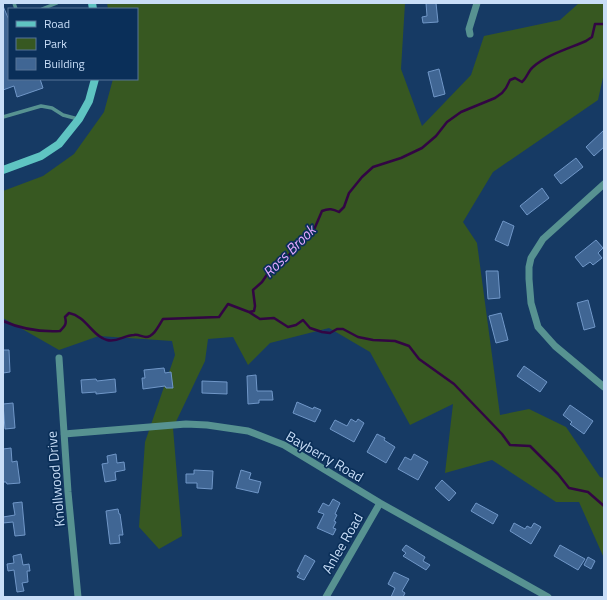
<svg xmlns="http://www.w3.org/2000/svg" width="607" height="600" viewBox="0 0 607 600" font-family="'Titillium Web',sans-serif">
  <rect width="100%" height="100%" fill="#163a64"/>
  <!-- green -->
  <path fill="#375821" d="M107,3H405L401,69L422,126L471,75L484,36L560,20L579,3H604V73L598,100L493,172L463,222L477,243L500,415L529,409L566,427L600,477L604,478V558L579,502H556L492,460L445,473L453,404L410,425L370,352L329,328L270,343L248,365L233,337L208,339L205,361L173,428L182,536L159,549L139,527L145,442L175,355L172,341L99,336L59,350L3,318V191L43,176L74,154L104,112L113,79H137V9H108Z"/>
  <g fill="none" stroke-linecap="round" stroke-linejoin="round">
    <!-- stream -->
    <path stroke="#320543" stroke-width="2.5" d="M249,312L260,319L274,318L288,327L296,325L303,320L310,328L322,332L330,333L337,329H343L358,337L373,340L395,341L409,346L419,359L454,384L502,434L510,445L530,446L558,474L569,488L588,492L604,506
      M3,321C21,329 40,332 60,331C65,326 67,324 65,317L69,313C86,316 93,337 107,340C117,343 124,335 134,335C138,334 142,337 146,337C154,337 159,325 163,319L219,317L228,304L249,312L254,311L255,306L253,290L262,282L277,260L286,259L299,242L313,232L322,211C329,208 333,209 339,212L344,207L349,193L362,177L373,167L401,158L422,148L436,136L447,122L461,112L495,98L502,93L506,88L510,80L515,78L522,82C527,78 528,71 533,67C546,55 570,48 586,41L592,37L595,24H604"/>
  </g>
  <!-- building -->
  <path fill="#406694" stroke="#7097c8" d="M426,3H436L438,22L423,23L422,17L427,16Z
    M3,6L9,20V79H40L43,88L17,97L14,86L3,90Z
    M439,69L445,94L434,97L428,72Z
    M604,130V147L594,156L586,147Z
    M576,158L583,167L561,184L554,175Z
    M542,188L549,198L527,215L520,206Z
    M503,221L514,226L508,246L495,240Z
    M596,240L603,248L598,253L602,258L593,265L590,262L583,267L575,257Z
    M486,271H498L500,298L488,299Z
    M588,300L595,327L584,330L577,303Z
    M501,313L508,340L496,343L489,316Z
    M3,350H9L10,372L3,373Z
    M524,366L547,382L540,392L517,376Z
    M164,368L165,373L171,372L173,388H166L165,386L143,389L142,378H145L144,370Z
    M256,375L257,391H272L273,400H259V403L248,404L247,376Z
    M96,379L97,381L115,379L116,392L96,394V392L82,393L81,380Z
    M202,381L227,382V394L202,393Z
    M297,402L313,409L314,407L321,410L315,422L293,413Z
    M13,403L15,428L5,429L3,404Z
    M570,405L593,421L584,434L570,424L572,422L563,415Z
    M351,419L356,422L358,419L364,423L354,442L330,429L335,420L347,426Z
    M377,434L385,438L384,440L395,447L386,463L367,452Z
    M11,448L12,462L17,461L20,483L7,484L6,482H3V449Z
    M116,454L117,463L124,462L125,470L115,472L116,480L105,482L102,464L108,463L107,456Z
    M414,454L428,462L418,480L398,469L405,457L411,460Z
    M194,470L213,471L212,489L197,488V483H186V474H194Z
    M241,470L251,473L249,479L261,482L258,493L236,488Z
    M442,480L456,493L449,501L435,488Z
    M333,499L340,503L335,514L337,515L334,521L336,522L333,528L336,529L333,535L317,528L324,514L318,512L323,503L329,506Z
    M22,502L25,535L15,536L13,522L3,523V517L15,515L13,503Z
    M476,503L498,515L493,524L471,511Z
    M118,509L119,514H120L123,535H119L120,543L110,544L106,511Z
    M514,523L525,529L527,526L531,528L534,523L541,527L531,544L510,531Z
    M406,545L425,557L423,561L430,565L426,570L403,556L406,553L402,550Z
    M560,545L585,559L578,570L554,556Z
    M21,554L23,565L29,564L30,571H27L28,582L22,583L24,591L17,592L14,570L8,571L7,564L14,563L13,556Z
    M305,555L315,561L304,580L297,577L300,573L297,571Z
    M588,557L595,561L591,569L584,565Z
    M394,572L409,579L402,591L405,593L403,597H391L395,588L388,584Z"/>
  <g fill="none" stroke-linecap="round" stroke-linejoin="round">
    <!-- lane -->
    <path stroke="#579291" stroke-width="3.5" d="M14,3L16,9
      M42,9L57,3
      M3,117L41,106L52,108L63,115L78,119"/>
    <!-- street -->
    <path stroke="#579291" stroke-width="7" d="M470,34L469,29L477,3
      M604,184L543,239L531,258L529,267V279L531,303L538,327L555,346L604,387
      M59,358L68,492L78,597
      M64,434L186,424L207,425L248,431L284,445L380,503L548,597
      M326,597L380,503"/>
    <!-- secondary -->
    <path stroke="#5fc4c2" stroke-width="8" d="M92,3L93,9
      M3,170L41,156L59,144L79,119L89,101L95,79"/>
  </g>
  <g text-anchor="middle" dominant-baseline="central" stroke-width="3.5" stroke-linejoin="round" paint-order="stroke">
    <!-- street labels -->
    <g font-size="14" fill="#c8ddf7" stroke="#0a2f59">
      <text transform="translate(325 456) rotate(30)">Bayberry Road</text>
      <text transform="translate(55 479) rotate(-95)">Knollwood Drive</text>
      <text transform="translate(342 543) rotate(-60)">Anlee Road</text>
    </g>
    <!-- water labels -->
    <g font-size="15" font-style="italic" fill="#e1a7fe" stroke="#0a2f59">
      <text transform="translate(289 251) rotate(-45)">Ross Brook</text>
    </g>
  </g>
  <!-- border -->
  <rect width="607" height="600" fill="none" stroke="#c8ddf7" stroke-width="8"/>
  <!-- legend -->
  <rect x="8" y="8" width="130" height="72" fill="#0a2f59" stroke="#567598"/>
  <rect x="16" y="21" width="20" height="6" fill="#5fc4c2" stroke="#567598"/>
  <text x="44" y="28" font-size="12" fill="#c8ddf7">Road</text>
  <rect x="16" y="38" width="20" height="12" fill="#375821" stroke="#567598"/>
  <text x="44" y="48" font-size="12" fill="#c8ddf7">Park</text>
  <rect x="16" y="58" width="20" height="12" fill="#406694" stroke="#567598"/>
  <text x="44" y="68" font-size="12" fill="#c8ddf7">Building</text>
</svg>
